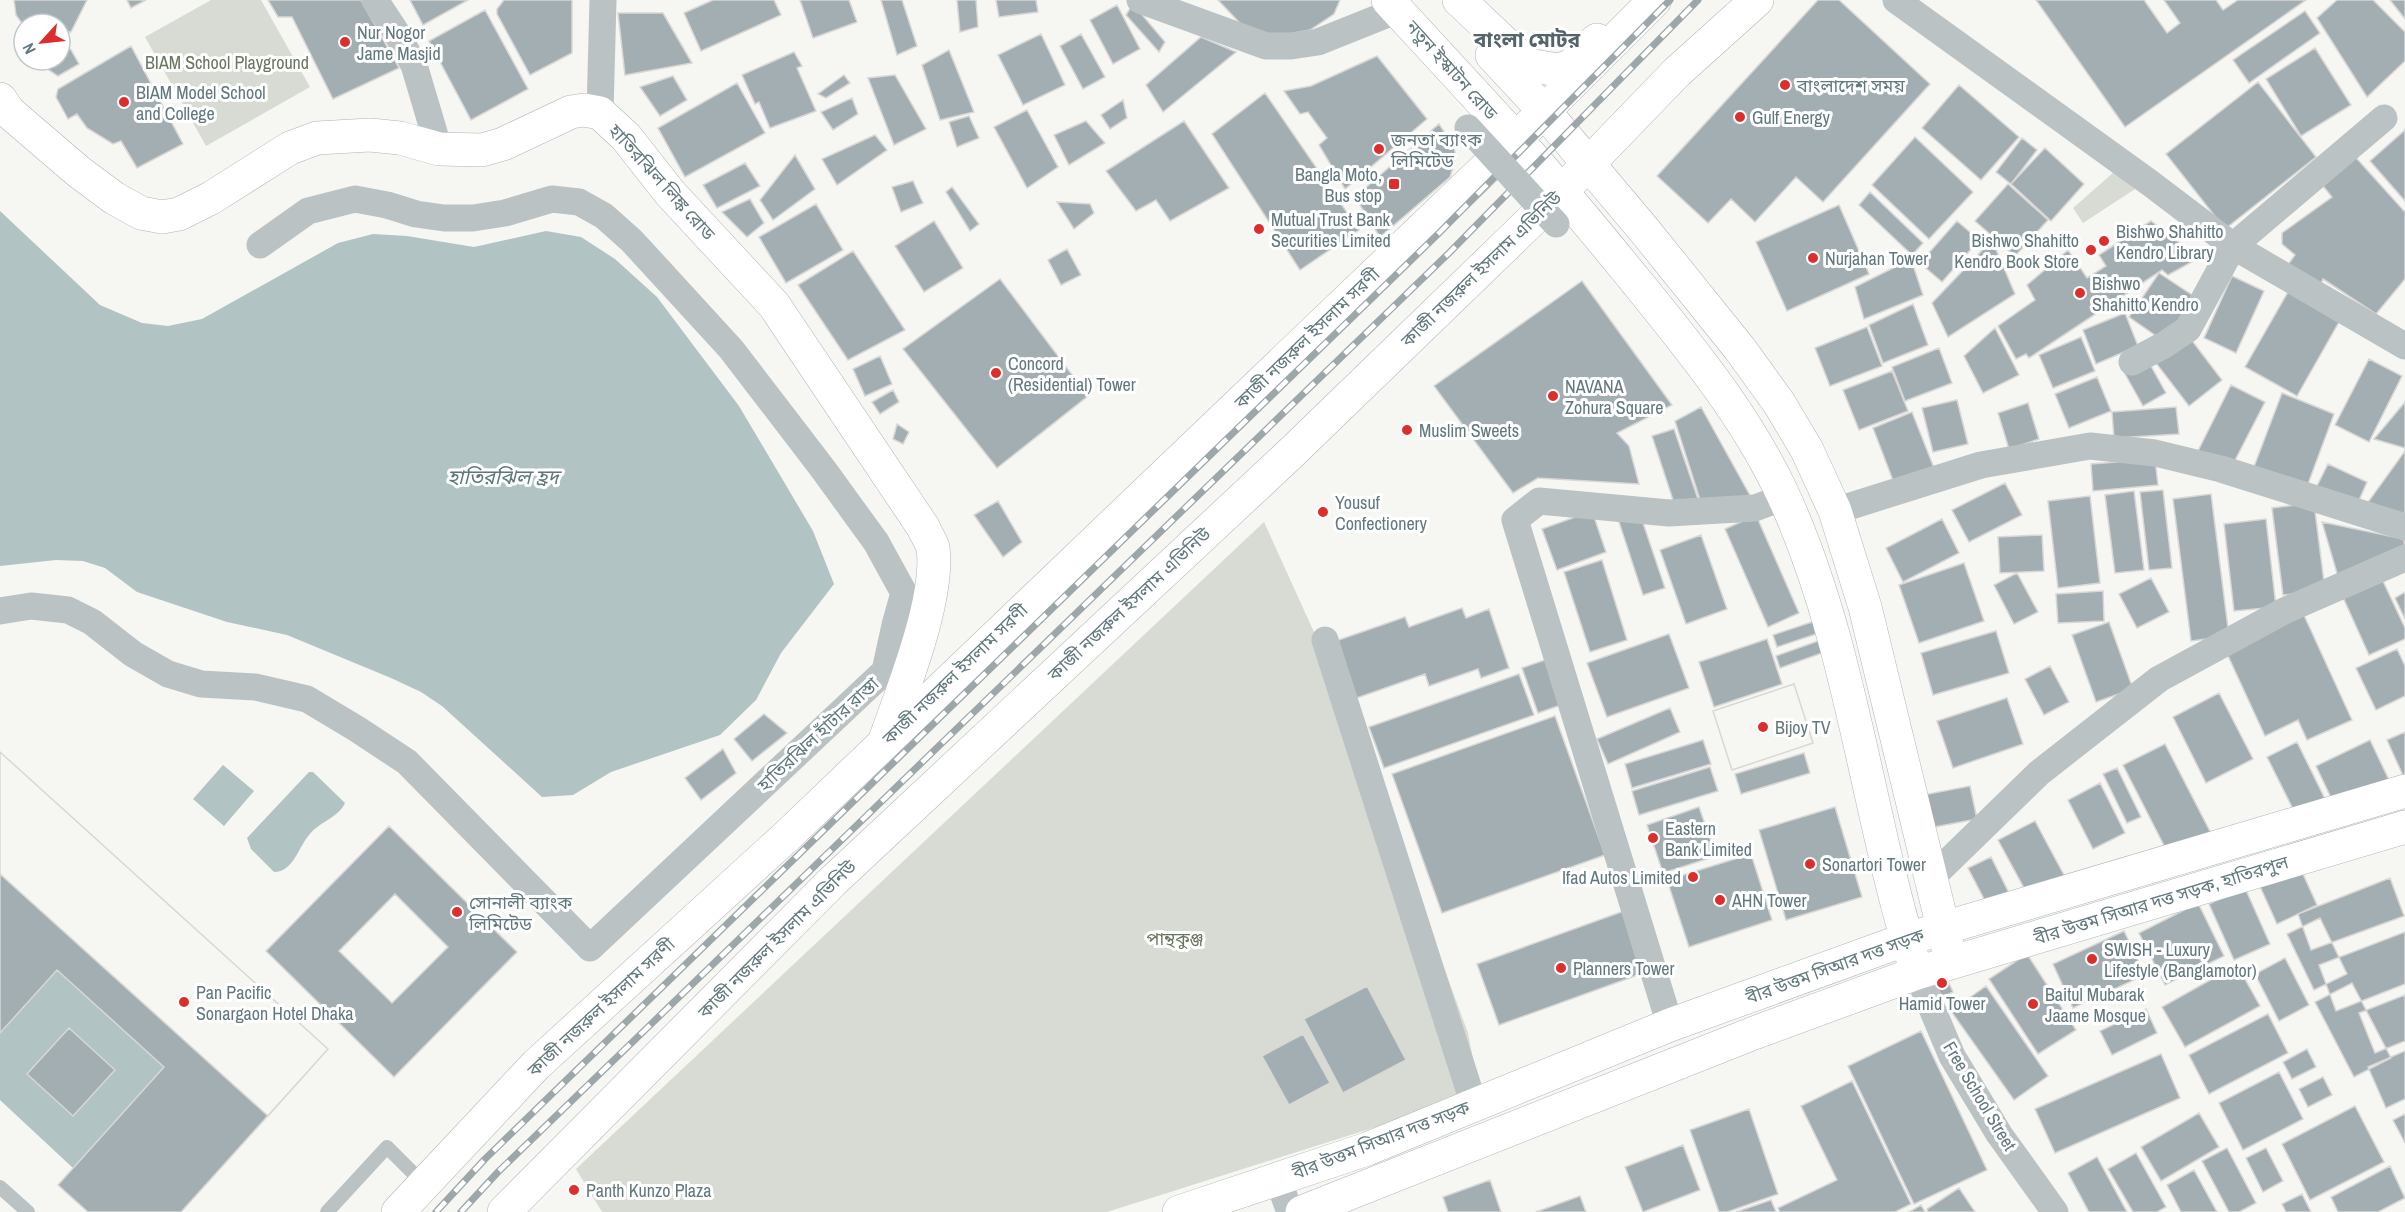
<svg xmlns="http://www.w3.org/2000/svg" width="2405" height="1212" viewBox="0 0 2405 1212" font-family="'Archivo Narrow','Noto Sans Bengali',sans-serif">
  <rect width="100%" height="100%" fill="#f6f6f3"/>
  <!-- green -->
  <path fill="#d7dbd3" d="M211,0H261L310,87L206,146L145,37Z
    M2114,172L2135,189L2083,223L2073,208Z
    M1264,522L1348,707L1468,1033L1474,1065L1471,1087L1442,1106L1107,1212H602L576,1169Z"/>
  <!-- water -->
  <path fill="#b2c3c4" d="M0,211L100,305L142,323L168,326L202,319L338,243L373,234L407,236L474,247L546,231L581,237L615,259L657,297L739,406L813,531L834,584L781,653L756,700L720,735L611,772L573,795L542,797L442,706L421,692L391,678L287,635L227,622L137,592L105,568L83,561L56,560L0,566Z
    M223,765L254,791L224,826L193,799Z
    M309,772H313L345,803C338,818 319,822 309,835C298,848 293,872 274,872L251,849L247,838Z
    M57,970L164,1067L73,1168L0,1100V1033Z"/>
  <!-- building -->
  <path fill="#a2aeb1" stroke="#d8d7d6" stroke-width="1.5" fill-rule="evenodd" d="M14,0H87L71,32L60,31V24H24V26L16,15Z
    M127,0H146L131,8Z
    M268,0H361L399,68L333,99L292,17H278Z
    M410,0H468L423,25Z
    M504,0H572V53L530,75L497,14V9Z
    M713,0H774L781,15L701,51L684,13Z
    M800,0H849L857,22L813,38Z
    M881,0H902L917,46L897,55Z
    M957,0H976L978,27L960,32Z
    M996,0H1036L1038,12L999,17Z
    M1218,0H1340L1334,14L1310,30L1256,40Z
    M1818,0H1839L1930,84L1823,202L1796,177L1755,222L1731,199L1708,223L1657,176Z
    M2036,0H2144L2167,33L2180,23L2164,0H2216L2223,10L2238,0H2306L2125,127Z
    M2337,0H2373L2405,32V61L2367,97L2317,18Z
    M2390,0H2405V19Z
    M1133,4L1165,42L1159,52L1126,15Z
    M1117,5L1140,49L1113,64L1090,20Z
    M485,10L528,89L471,120L429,41Z
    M2305,11L2320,33L2249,83L2233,60Z
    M618,13H663L692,63L625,75Z
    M1041,34L1065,85L1023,105L998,55Z
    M1081,34L1105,77L1083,89L1060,46Z
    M1201,37L1236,52L1163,112L1146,85Z
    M60,40L71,50L79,64L58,76L34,60H60Z
    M131,46L183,144L137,168L121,141L113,144L87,128L77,114L68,119L56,97L58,89Z
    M2315,48L2351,105L2301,136L2266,79Z
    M949,50L974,112L940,120L922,65Z
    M794,52L802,66L797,68L816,111L770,128L759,102L755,104L742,75Z
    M1377,56L1427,119L1345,189L1319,145L1327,138L1308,112L1300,114L1284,91L1311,86Z
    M844,75L850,83L826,98L818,94Z
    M895,75L926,129L894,145L868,78Z
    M673,76L687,100L660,116L640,87Z
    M2258,82L2316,157L2225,229L2166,154Z
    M737,83L765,133L685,177L658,128Z
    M1959,85L2019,137L1981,180L1922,128Z
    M1265,93L1359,230L1300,270L1212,134Z
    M852,98L858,114L833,130L821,112Z
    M1123,100L1127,118L1110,129L1101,115Z
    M1027,110L1058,167L1027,188L994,127Z
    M969,116L979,138L957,147L949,122Z
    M1086,121L1105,143L1069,165L1054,135Z
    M1184,121L1229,188L1170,221L1156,200L1136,211L1106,171Z
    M1439,124L1454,147L1456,158L1450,177L1380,237L1355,197Z
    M2405,130V201L2370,161Z
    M875,135L887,150L837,185L822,159Z
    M1915,137L1973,192L1929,239L1872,185Z
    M2022,138L2037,150L2011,184L1996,172Z
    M2045,148L2084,184L2051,221L2011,184Z
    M2349,150L2405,212V279L2376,314L2323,279L2319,289L2285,269L2295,255L2282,244V233L2332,197L2316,177Z
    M795,155L815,189L773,220L760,200Z
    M745,163L760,186L717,208L703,185Z
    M913,181L923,203L901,212L892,187Z
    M2008,184L2048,220L2015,256L1975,221Z
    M952,187L979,224L970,231L946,192Z
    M1870,192L1923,243L1912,255L1859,205Z
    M750,199L764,223L747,237L722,212Z
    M1057,202L1090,204L1094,213L1074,229Z
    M816,204L843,250L786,283L759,237Z
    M1839,205L1869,274L1787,311L1756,242Z
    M934,221L963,268L924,292L895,246Z
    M1957,221L1979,240L1942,282L1920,263Z
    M2151,221L2199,258L2168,275L2162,270L2029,358L2026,354L2016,359L1998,326L2035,300L2027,285L2068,250L2087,278L2106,266L2099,255Z
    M1992,240L2015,294L1948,337L1932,303Z
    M1067,249L1081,275L1061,285L1048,260Z
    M853,251L905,330L848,360L798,285Z
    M1911,259L1923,295L1864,319L1855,287Z
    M2159,273L2195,297L2165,342L2129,317Z
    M2232,276L2264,291L2236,353L2204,338Z
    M1000,279L1088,396L997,468L903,349Z
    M1582,281L1672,405L1617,433L1629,446L1639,484L1538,478L1513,493L1434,386Z
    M2288,292L2339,322L2297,396L2245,367Z
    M1913,304L1928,345L1883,363L1869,325Z
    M2125,313L2138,346L2096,364L2083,330Z
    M1867,327L1882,366L1830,386L1815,348Z
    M1995,328L2019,375L1983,393L1964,356Z
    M2081,337L2095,371L2053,388L2039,355Z
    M2190,338L2222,380L2189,406L2156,363Z
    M1939,348L1952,383L1905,401L1892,367Z
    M880,356L892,384L865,396L853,369Z
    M2147,359L2166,393L2143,406L2124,372Z
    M2369,359L2402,376L2369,442L2335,425Z
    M1892,371L1908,411L1859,430L1843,390Z
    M2097,377L2111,411L2069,428L2055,394Z
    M2231,385L2265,402L2231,468L2198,451Z
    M893,390L899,402L880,414L872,402Z
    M2282,393L2334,414L2305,492L2252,472Z
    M1957,400L1968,444L1933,452L1922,408Z
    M2405,402V448L2374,439Z
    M2028,403L2039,439L2009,449L1998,413Z
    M1701,407L1752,499L1701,503L1675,421Z
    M2176,407L2179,434L2114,438L2112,412Z
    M1912,412L1934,468L1894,483L1873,428Z
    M897,424L909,432L903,444L893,439Z
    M1674,429L1698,499L1675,506L1652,436Z
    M2405,451V517L2366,505Z
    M2155,459L2158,485L2093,491L2091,464Z
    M2328,464L2367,482L2356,507L2316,488Z
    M2005,483L2022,515L1969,542L1952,510Z
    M2163,490L2172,568L2149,570L2140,492Z
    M2134,491L2144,570L2115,573L2105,495Z
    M2211,494L2229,636L2191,641L2173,499Z
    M2090,496L2100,583L2058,588L2048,501Z
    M998,501L1022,542L1003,557L974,515Z
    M2314,503L2325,590L2283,595L2272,508Z
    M1592,511L1606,552L1557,570L1542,529Z
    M1640,514L1665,588L1643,595L1619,522Z
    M1756,515L1799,613L1768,627L1725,529Z
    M1942,519L1959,553L1903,582L1886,548Z
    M2266,519L2276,607L2234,611L2224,524Z
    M2322,522L2404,539L2405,551L2339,580Z
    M1701,535L1727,609L1686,624L1660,550Z
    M2042,535L2044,571L2000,573L1998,537Z
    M1602,560L1627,640L1590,652L1564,572Z
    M1964,563L1984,621L1919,643L1899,585Z
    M2017,573L2038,612L2014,624L1994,585Z
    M2381,577L2405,628V639L2369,655L2342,595Z
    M2151,578L2169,612L2137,628L2119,594Z
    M2103,591L2104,621L2058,623L2056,594Z
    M2405,592V619L2395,598Z
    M1462,608L1466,618L1489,609L1509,668L1481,678L1478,669L1429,686L1425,674L1351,700L1330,643L1405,617L1409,627Z
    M2302,611L2352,720L2307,740L2298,720L2265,736L2224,647Z
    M1815,621L1819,633L1777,647L1773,635Z
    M2109,622L2133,689L2096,702L2072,635Z
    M1996,631L2009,673L1933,695L1921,653Z
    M1669,634L1689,688L1607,717L1587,663Z
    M1767,639L1782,684L1714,707L1699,662Z
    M1818,641L1822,653L1780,668L1776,656Z
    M2397,649L2405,666V696L2376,710L2356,668Z
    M1545,660L1561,705L1538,713L1522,668Z
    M2050,666L2069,702L2044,715L2025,679Z
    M1519,674L1534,715L1384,768L1369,727Z
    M1794,684L1813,743L1732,770L1713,711Z
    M1794,684L1813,743L1732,770L1713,711Z
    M2219,693L2253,759L2206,783L2173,717Z
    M2007,698L2023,744L1953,768L1937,721Z
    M1670,708L1680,732L1608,764L1597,739Z
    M764,714L787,733L752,761L734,739Z
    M1555,716L1605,855L1442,913L1392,774Z
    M2405,732V780L2387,740Z
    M1703,740L1711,764L1632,788L1625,764Z
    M2370,740L2389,780L2335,806L2316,766Z
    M2297,742L2327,803L2297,817L2267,757Z
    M2165,744L2217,845L2175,867L2123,765Z
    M723,749L736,773L701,800L685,778Z
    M0,752L328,1049L181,1212H88L58,1185L164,1067L57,970L0,1033Z
    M0,752L328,1049L268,1116L0,874Z
    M1804,753L1810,773L1741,794L1735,774Z
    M1710,767L1718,791L1639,815L1632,791Z
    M2117,768L2141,817L2127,823L2103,774Z
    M2100,783L2125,833L2093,849L2068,800Z
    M1970,786L1977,819L1929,828L1923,795Z
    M1699,807L1716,856L1663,873L1647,825Z
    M1835,807L1862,897L1786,920L1759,830Z
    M2035,821L2072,890L2036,910L1998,840Z
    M389,826L517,952L394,1077L266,951ZM395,894L448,947L392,1003L339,951Z
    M1751,854L1772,920L1689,947L1667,880Z
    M1991,857L2018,911L1996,922L1968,868Z
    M2298,863L2317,905L2277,924L2258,882Z
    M2390,878L2404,916L2311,950L2298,914Z
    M2245,888L2270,944L2234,960L2209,904Z
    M2198,903L2224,956L2165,985L2139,933Z
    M1624,911L1646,972L1499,1025L1477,964Z
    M2320,918L2347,974L2314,990L2287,934Z
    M2124,931L2145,975L2073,1008L2053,964Z
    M2405,932V984L2336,1011L2319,965Z
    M2027,954L2076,1030L2038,1054L1989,979Z
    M2285,958L2309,1005L2279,1021L2255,974Z
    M2237,965L2260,1006L2185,1047L2162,1007Z
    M1943,970L1953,992L1942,997L1931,975Z
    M2352,983L2391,1058L2354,1077L2315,1002Z
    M1367,986L1406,1060L1343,1093L1304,1019Z
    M1986,986L2048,1076L2014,1100L1951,1011Z
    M2405,995V1041L2375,1053L2359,1013Z
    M2146,1009L2157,1033L2112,1055L2100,1031Z
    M2268,1014L2288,1053L2209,1094L2189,1055Z
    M69,1028L115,1070L73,1116L27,1074Z
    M1921,1031L1987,1170L1914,1204L1848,1066Z
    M1303,1034L1330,1083L1289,1105L1262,1056Z
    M2307,1049L2316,1067L2292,1079L2283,1062Z
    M2405,1051V1099L2386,1108L2368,1067Z
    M2161,1054L2180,1098L2055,1153L2035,1109Z
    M2279,1072L2303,1119L2243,1150L2219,1103Z
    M2323,1077L2332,1095L2308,1107L2299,1089Z
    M1852,1081L1911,1204L1895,1212H1780L1778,1208L1837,1180L1801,1106Z
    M2355,1106L2384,1162L2310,1200L2282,1144Z
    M1749,1109L1778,1194L1727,1212H1719L1690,1130Z
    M2199,1113L2219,1147L2161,1181L2141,1147Z
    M2405,1114V1143L2393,1120Z
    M1683,1145L1700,1190L1643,1212L1625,1167Z
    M2227,1148L2256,1203L2239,1212H2229L2202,1161Z
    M2266,1148L2283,1181L2263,1192L2246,1158Z
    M2136,1153L2166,1207L2157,1212H2133L2108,1169Z
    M2097,1157L2127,1212H2089L2068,1173Z
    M2390,1166L2405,1198L2378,1212H2338L2331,1197Z
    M2194,1170L2217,1212H2181L2167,1185Z
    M1490,1180L1501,1212H1448L1443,1197Z
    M1959,1188L1975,1212H1928L1927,1209Z
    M2302,1194L2311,1212H2286L2282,1204Z
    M1580,1196L1586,1212H1536Z
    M1771,1200L1776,1212H1736Z
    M1921,1205L1925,1212H1909Z"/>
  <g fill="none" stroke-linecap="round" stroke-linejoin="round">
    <defs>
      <path id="secondary" d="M0,99L9,112L79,172L114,198L141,213L162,217L179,214L211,198L290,148L317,138L370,135L400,138L439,149L482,150L503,144L571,112L584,110L600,113L626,137L670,193L774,305L923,527C926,534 931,541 933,548C940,598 902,692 885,740
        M1544,111L1645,231L1740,349L1779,403L1807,450L1835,511L1865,607L1948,948
        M1516,139C1562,190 1605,243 1648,296C1699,359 1750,423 1784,497C1851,644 1866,807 1913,960
        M1179,1212L1367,1149L1670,1025L1907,939L2405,791
        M1302,1212L1754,1033L1917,973L2405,827"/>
      <path id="primary" d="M1388,0L1516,139
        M1459,0L1528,65L1558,70L1571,66L1597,40
        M1492,55L1544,111"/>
      <path id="highway" d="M398,1212L536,1065L788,835L1516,139L1655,0
        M504,1212L833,881L1289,455L1563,190L1677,72L1757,0"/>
    </defs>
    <!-- secondary casing -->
    <use href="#secondary" stroke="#adb6b8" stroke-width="34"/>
    <!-- primary casing -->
    <use href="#primary" stroke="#afb6b8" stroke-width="34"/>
    <!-- highway casing -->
    <use href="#highway" stroke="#afb5b7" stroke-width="34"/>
    <!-- lane -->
    <path stroke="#bbc2c3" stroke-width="14" d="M0,1187L28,1212
      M327,1212L387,1147L424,1184"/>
    <!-- street -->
    <path stroke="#bbc2c3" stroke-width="27" d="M375,0L396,32L414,65L439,149
      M1140,0L1266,46H1291L1318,42L1398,10
      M1896,0L2150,183L2233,246L2384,118
      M600,113L603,0
      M2132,362L2164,345L2188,329L2233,246L2405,346
      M1835,511L1981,465L2090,446L2155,453L2221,469L2405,527
      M0,611L31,606L68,610L92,622L133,654L168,674L201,684L255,687L307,699L357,729L407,762L590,948L885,671L895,625L904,593L876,542L823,469L731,349L632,241L604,216L579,202L552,199L505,213L473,218H444L416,214L387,205L355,199L308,211L260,245
      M1325,640L1474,1105
      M1931,878L2039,773L2159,679L2284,611L2405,558
      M1917,973L1952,1056L1999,1134L2055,1212
      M1670,1025L1515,520L1539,501L1669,513L1755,508L1784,497
      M1278,1180L1290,1212"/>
    <!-- secondary -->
    <use href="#secondary" stroke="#fff" stroke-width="33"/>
    <!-- primary -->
    <use href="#primary" stroke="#fff" stroke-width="33"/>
    <!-- highway -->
    <use href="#highway" stroke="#fff" stroke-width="33"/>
    <defs>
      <path id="rail" d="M436,1212L485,1159L1437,235L1670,0
        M461,1212L498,1172L1449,253L1698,0"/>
    </defs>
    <!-- rail casing -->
    <use href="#rail" stroke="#9da7aa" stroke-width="7"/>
    <!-- rail -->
    <use href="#rail" stroke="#fff" stroke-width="4.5" stroke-dasharray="14" stroke-linecap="butt"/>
    <!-- street-bridge -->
    <path stroke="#bbc2c3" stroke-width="27" d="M1468,128L1556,224"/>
  </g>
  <!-- markers -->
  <g fill="#dc2f2d" stroke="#fff" stroke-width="2">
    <circle cx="345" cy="42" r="6"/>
    <circle cx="1785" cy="85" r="6"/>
    <circle cx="124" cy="102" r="6"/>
    <circle cx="1740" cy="117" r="6"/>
    <circle cx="1379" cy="149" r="6"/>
    <rect x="1388" y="178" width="12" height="12" rx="3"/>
    <circle cx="1259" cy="229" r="6"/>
    <circle cx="2104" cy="241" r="6"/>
    <circle cx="2091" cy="250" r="6"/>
    <circle cx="1813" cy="258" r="6"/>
    <circle cx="2080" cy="293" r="6"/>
    <circle cx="996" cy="373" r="6"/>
    <circle cx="1553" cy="396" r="6"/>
    <circle cx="1407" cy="430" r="6"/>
    <circle cx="1323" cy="512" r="6"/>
    <circle cx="1763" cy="727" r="6"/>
    <circle cx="1653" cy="838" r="6"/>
    <circle cx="1810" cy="864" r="6"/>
    <circle cx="1693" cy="877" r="6"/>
    <circle cx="1720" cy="900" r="6"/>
    <circle cx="457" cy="912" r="6"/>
    <circle cx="2092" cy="959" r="6"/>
    <circle cx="1561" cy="968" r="6"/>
    <circle cx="1942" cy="983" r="6"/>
    <circle cx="184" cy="1002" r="6"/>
    <circle cx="2033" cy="1004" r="6"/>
    <circle cx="574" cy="1190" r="6"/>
  </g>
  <g text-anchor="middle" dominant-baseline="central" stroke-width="6" stroke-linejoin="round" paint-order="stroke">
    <!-- poi labels -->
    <g font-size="18" fill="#62787d" stroke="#fff" text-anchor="start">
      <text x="357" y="32">Nur Nogor<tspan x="357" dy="21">Jame Masjid</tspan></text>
      <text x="1797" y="85">বাংলাদেশ সময়</text>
      <text x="136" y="92">BIAM Model School<tspan x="136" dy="21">and College</tspan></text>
      <text x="1752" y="117">Gulf Energy</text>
      <text x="1391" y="139">জনতা ব্যাংক<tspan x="1391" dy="21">লিমিটেড</tspan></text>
      <text x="1382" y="174" text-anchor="end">Bangla Moto,<tspan x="1382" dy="21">Bus stop</tspan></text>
      <text x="1271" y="219">Mutual Trust Bank<tspan x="1271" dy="21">Securities Limited</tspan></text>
      <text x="2116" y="231">Bishwo Shahitto<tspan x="2116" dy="21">Kendro Library</tspan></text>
      <text x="2079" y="240" text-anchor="end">Bishwo Shahitto<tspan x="2079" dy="21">Kendro Book Store</tspan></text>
      <text x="1825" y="258">Nurjahan Tower</text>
      <text x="2092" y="283">Bishwo<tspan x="2092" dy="21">Shahitto Kendro</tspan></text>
      <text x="1008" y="363">Concord<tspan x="1008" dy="21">(Residential) Tower</tspan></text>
      <text x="1565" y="386">NAVANA<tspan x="1565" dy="21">Zohura Square</tspan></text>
      <text x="1419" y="430">Muslim Sweets</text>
      <text x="1335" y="502">Yousuf<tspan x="1335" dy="21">Confectionery</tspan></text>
      <text x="1775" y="727">Bijoy TV</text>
      <text x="1665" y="828">Eastern<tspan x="1665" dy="21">Bank Limited</tspan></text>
      <text x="1822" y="864">Sonartori Tower</text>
      <text x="1681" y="877" text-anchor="end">Ifad Autos Limited</text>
      <text x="1732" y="900">AHN Tower</text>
      <text x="469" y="902">সোনালী ব্যাংক<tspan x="469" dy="21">লিমিটেড</tspan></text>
      <text x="2104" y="949">SWISH - Luxury<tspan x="2104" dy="21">Lifestyle (Banglamotor)</tspan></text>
      <text x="1573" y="968">Planners Tower</text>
      <text x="196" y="992">Pan Pacific<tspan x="196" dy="21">Sonargaon Hotel Dhaka</tspan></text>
      <text x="2045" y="994">Baitul Mubarak<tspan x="2045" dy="21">Jaame Mosque</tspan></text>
      <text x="1942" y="1003" text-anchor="middle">Hamid Tower</text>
      <text x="586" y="1190">Panth Kunzo Plaza</text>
    </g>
    <!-- park labels -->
    <g font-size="18" fill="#697661" stroke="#fff">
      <text x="227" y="62">BIAM School Playground</text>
      <text x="1175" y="938">পান্থকুঞ্জ</text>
    </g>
    <!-- street labels -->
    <g font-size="18" fill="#62787d" stroke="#fff">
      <text transform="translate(1452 70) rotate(48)">নতুন ইস্কাটন রোড</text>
      <text transform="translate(662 182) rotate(48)">হাতিরঝিল লিঙ্ক রোড</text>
      <text transform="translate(1481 269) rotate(-44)">কাজী নজরুল ইসলাম এভিনিউ</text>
      <text transform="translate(1307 338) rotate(-44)">কাজী নজরুল ইসলাম সরণী</text>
      <text transform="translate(1129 604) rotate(-43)">কাজী নজরুল ইসলাম এভিনিউ</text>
      <text transform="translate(955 674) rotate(-44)">কাজী নজরুল ইসলাম সরণী</text>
      <text transform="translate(818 734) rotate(-43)">হাতিরঝিল হাঁটার রাস্তা</text>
      <text transform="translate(2161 900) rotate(-17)">বীর উত্তম সিআর দত্ত সড়ক, হাতিরপুল</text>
      <text transform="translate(777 939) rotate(-45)">কাজী নজরুল ইসলাম এভিনিউ</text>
      <text transform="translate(1835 966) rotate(-20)">বীর উত্তম সিআর দত্ত সড়ক</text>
      <text transform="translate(601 1007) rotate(-43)">কাজী নজরুল ইসলাম সরণী</text>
      <text transform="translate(1980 1096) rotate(59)">Free School Street</text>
      <text transform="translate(1381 1140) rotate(-21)">বীর উত্তম সিআর দত্ত সড়ক</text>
    </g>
    <!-- water labels -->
    <g font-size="20" font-style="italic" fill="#5e7778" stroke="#fff">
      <text x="503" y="476">হাতিরঝিল হ্রদ</text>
    </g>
    <!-- quarter labels -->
    <g font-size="21" font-weight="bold" fill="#546469" stroke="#fff">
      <text x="1527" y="39">বাংলা মোটর</text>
    </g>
  </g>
  <!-- north arrow -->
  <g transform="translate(42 42) rotate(243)"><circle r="28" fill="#ffffff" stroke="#c0c9cb" stroke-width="1.5"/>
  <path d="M0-4.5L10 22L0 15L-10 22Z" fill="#dc2f2d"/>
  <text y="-9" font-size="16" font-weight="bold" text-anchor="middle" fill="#62787d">N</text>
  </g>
</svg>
